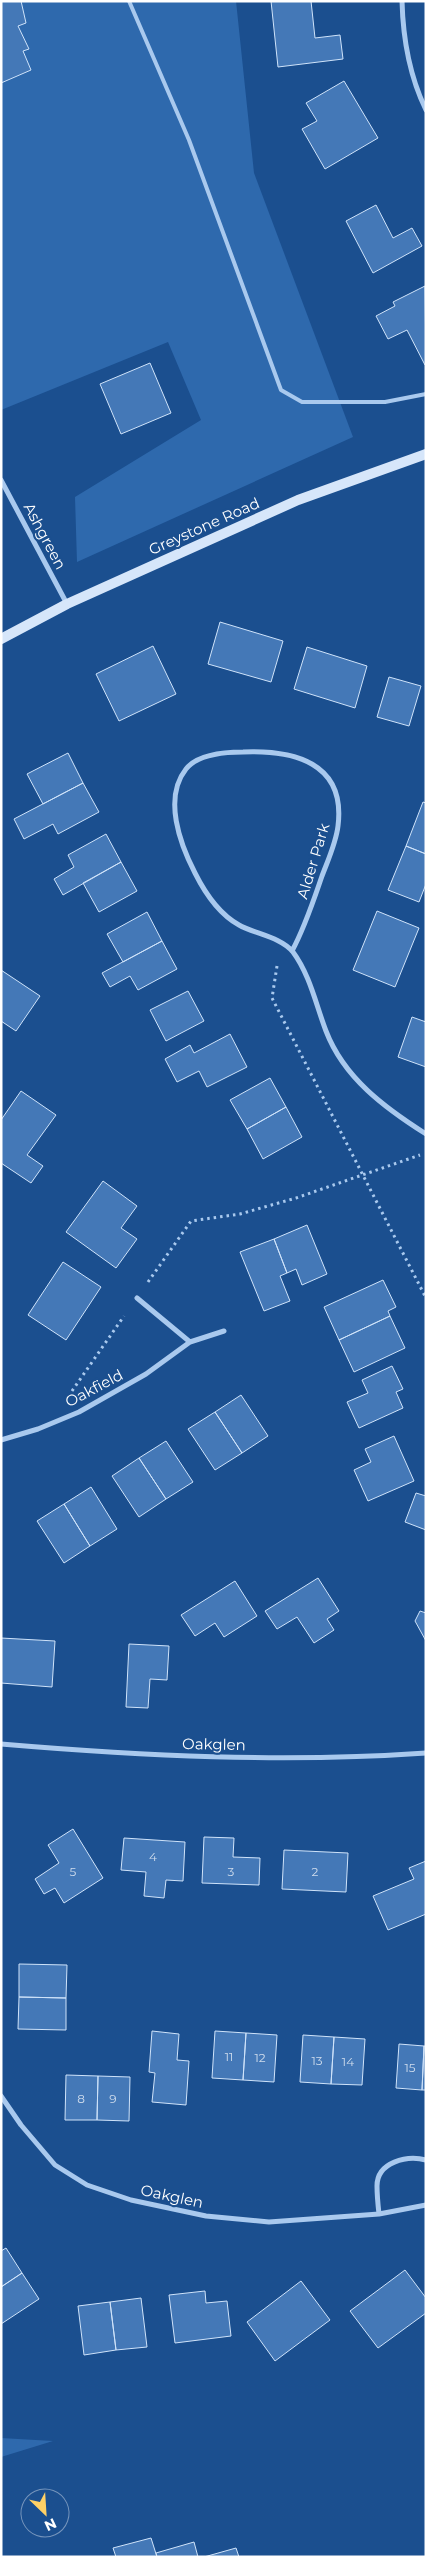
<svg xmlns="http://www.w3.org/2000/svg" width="427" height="2558" viewBox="0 0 427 2558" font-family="Montserrat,sans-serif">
  <rect width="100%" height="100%" fill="#1b4f8f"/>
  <!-- green -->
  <path fill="#2e69ad" d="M1,1H236L254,173L353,437L77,562L75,497L201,420L168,342L1,410Z
    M1,2438L53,2441L1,2457Z"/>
  <!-- building -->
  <path fill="#4478b7" stroke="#cfe3fa" d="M1,1H21L26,23L18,26L29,49L23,51L31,70L1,83Z
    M271,1H311L315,38L340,35L343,59L278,67Z
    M344,81L378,138L325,169L302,129L317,121L306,103Z
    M376,205L393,238L412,228L422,246L373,273L346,221Z
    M425,286L426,365H425L407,330L388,339L376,316L395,306L393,302Z
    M150,363L171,413L121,434L100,384Z
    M220,622L283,641L271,682L208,664Z
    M153,646L176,694L119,721L96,674Z
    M307,647L367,666L355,708L294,689Z
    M389,677L421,686L409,726L377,717Z
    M68,753L83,783L43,804L27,774Z
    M83,783L99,812L58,834L53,824L24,839L14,819Z
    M423,802L426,803V854L406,846Z
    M106,834L121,862L63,895L54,879L74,867L68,855Z
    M406,846L426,854V884L419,902L388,890Z
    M121,862L137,891L99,912L83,883Z
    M377,911L419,928L395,987L353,970Z
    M147,912L162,941L123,962L107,934Z
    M162,941L177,969L138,990L130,976L110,987L102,973Z
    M1,970L40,996L16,1031L1,1021Z
    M188,991L204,1021L166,1041L150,1010Z
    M412,1017L426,1022V1067L398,1057Z
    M230,1034L247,1067L207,1087L199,1071L177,1082L165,1059L190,1045L194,1053Z
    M270,1078L286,1107L247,1129L230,1100Z
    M21,1091L56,1115L27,1155L43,1166L31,1183L1,1163V1120Z
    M286,1107L302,1137L263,1159L247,1129Z
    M103,1181L137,1206L121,1228L137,1239L116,1268L66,1232Z
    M307,1225L327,1274L302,1285L296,1269L287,1273L274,1239Z
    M274,1239L287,1273L280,1276L290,1301L264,1311L240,1252Z
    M63,1262L101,1287L66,1340L28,1315Z
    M383,1280L396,1307L388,1311L390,1316L339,1340L324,1307Z
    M390,1316L405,1348L354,1372L339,1340Z
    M392,1366L403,1389L396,1392L403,1408L359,1428L347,1402L368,1393L362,1380Z
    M241,1395L268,1436L242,1453L215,1412Z
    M215,1412L242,1453L215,1470L188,1429Z
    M394,1436L414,1481L368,1501L354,1470L371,1462L365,1449Z
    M166,1441L193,1482L166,1499L139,1458Z
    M139,1458L166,1499L139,1517L112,1476Z
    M91,1487L117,1529L90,1546L64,1504Z
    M416,1493L426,1496V1530L405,1522Z
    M64,1504L90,1546L64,1563L37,1521Z
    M318,1578L339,1611L327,1619L334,1630L314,1643L297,1617L277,1629L265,1611Z
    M235,1581L257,1616L224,1637L215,1623L195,1636L181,1615Z
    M420,1611L426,1613V1641L415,1621Z
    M1,1638L55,1641L52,1687L1,1683Z
    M129,1644L169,1646L167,1680L150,1679L148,1708L126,1707Z
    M73,1829L103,1878L64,1903L55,1888L44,1894L35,1879L59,1863L48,1845Z
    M204,1837L234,1838L233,1857L260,1858L259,1885L202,1883Z
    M124,1838L185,1842L183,1881L166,1880L164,1898L144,1896L146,1872L121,1870Z
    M284,1850L348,1853L346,1892L282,1889Z
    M426,1861V1914L388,1930L373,1896L414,1879L409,1868Z
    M19,1964L67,1965L66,1998L19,1997Z
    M19,1997L66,1998V2030L18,2029Z
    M152,2031L179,2034L177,2060L189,2061L186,2105L152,2102L155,2073L149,2072Z
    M215,2031L246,2033L243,2080L212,2078Z
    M246,2033L277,2035L274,2082L243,2080Z
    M303,2035L334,2037L331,2084L300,2082Z
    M334,2037L365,2039L362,2085L331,2084Z
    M399,2044L424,2046L422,2090L396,2088Z
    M424,2046H426V2090H422Z
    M66,2075L98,2076L97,2120H65Z
    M98,2076L130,2077L129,2121L97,2120Z
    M6,2248L22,2273L1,2287V2251Z
    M405,2270L426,2298V2313L378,2348L350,2311Z
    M22,2273L39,2299L1,2324V2287Z
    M301,2281L330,2320L275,2361L247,2322Z
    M205,2291L206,2303L227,2301L231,2336L175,2343L169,2295Z
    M141,2298L147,2347L116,2350L110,2302Z
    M110,2302L116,2350L84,2355L78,2306Z
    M151,2538L157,2557H116L113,2548Z
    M194,2542L198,2557H157L156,2553Z
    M236,2548L239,2557H204Z"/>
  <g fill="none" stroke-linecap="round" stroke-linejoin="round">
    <!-- path -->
    <path stroke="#a9c9ee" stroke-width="3" stroke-dasharray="2.5 4" stroke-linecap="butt" d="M277,966L272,998L426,1298
      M148,1282L191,1221L240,1214L296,1198L420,1155
      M72,1391L124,1316"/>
    <!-- lane -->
    <path stroke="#a9c9ee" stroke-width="4" d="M129,1L189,140L281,390L302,402H385L426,394"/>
    <!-- street -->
    <path stroke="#a9c9ee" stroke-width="5" d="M402,1C403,40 409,75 426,110
      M1,480L67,604
      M292,951C305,927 313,902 322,876C328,860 336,843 338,826C346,762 293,750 243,752C226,752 198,754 186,769C163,798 180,844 195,873C205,893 219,914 239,925C255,934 281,937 293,952C310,975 316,1005 326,1031C344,1078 385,1108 426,1134
      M137,1298L190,1342
      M1,1440L38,1429L79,1412L146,1374L190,1342L224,1331
      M1,1744C142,1756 284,1763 426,1753
      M1,2096L21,2125L55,2165L87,2185L131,2200L206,2216L269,2222L379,2214L426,2205
      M379,2214C378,2205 377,2195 377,2186C377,2162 407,2155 426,2160"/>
    <!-- secondary -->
    <path stroke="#d6e6fa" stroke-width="10" d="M1,639L67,604L298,500L426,454"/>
  </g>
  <g text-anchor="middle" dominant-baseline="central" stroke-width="4.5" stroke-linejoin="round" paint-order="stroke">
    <!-- number labels -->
    <g font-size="12" fill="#d0dded">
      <text x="153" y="1856">4</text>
      <text x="73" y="1871">5</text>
      <text x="231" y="1871">3</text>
      <text x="315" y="1871">2</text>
      <text x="229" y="2056">11</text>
      <text x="260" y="2057">12</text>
      <text x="317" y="2060">13</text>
      <text x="348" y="2061">14</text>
      <text x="410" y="2067">15</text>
      <text x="81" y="2098">8</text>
      <text x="113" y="2098">9</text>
    </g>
    <!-- street labels -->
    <g font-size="15" fill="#fff" stroke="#1b4f8f">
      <text transform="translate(204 526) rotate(-24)">Greystone Road</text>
      <text transform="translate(45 536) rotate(62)">Ashgreen</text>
      <text transform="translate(313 861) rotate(-73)">Alder Park</text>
      <text transform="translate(94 1388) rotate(-28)">Oakfield</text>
      <text transform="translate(214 1744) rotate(1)">Oakglen</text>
      <text transform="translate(172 2196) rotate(12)">Oakglen</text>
    </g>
  </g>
  <!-- border -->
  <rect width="427" height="2558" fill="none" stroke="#ffffff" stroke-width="5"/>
  <!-- north arrow -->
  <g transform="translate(45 2513) rotate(155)"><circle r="24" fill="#1b4f8f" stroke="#7695bc"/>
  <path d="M0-4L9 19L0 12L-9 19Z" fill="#ffd166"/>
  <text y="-8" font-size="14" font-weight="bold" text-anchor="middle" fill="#ffffff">N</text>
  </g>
</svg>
